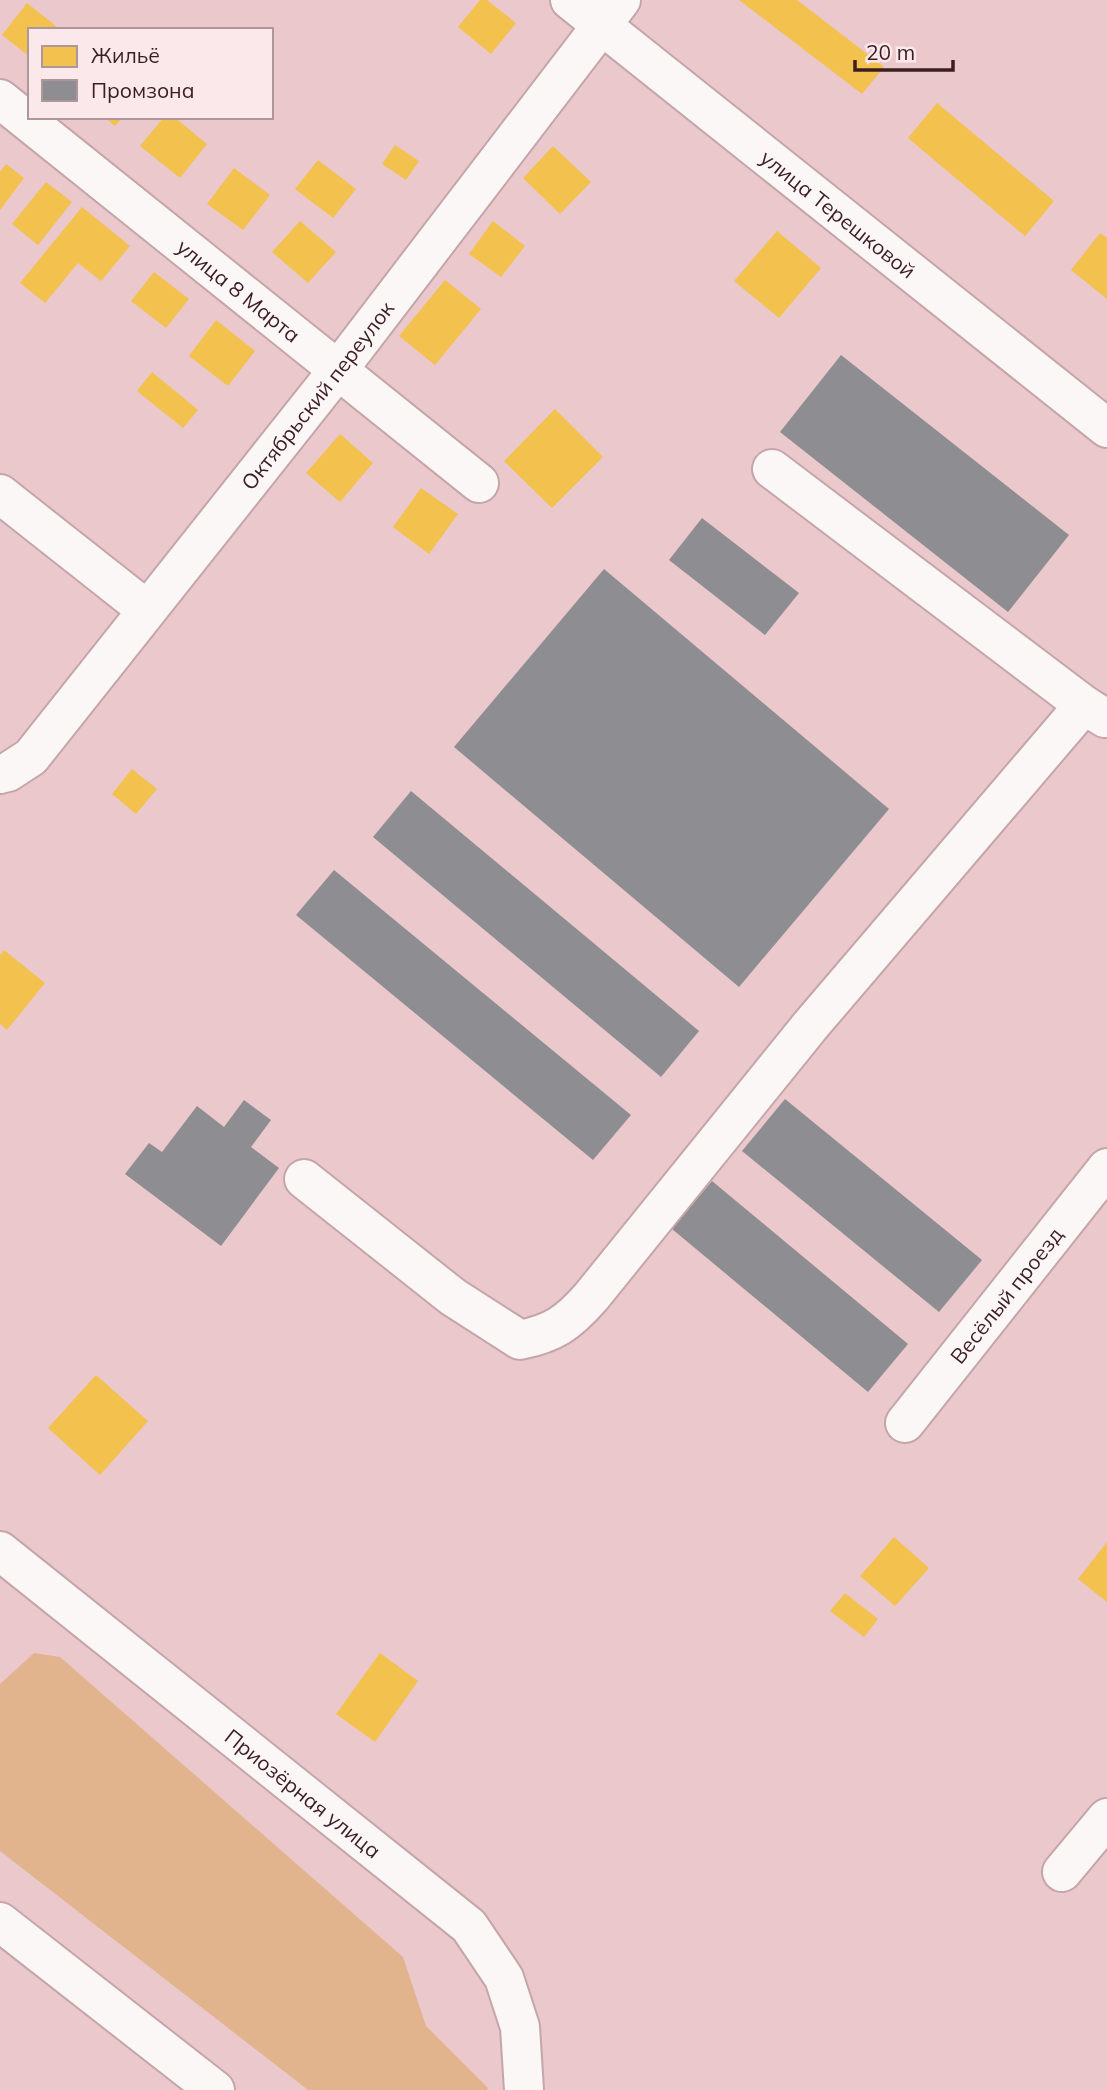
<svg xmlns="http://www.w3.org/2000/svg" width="1107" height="2090" viewBox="0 0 1107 2090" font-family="Mulish,sans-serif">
  <rect width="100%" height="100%" fill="#eac8cb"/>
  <!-- green -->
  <path fill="#e1b48e" d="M34,1653L60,1657L403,1957L426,2026L488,2088L487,2090H308L0,1851V1684Z"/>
  <!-- homes -->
  <path fill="#f2c14e" d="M480,0H487L516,23L491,54L458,27Z
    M739,0H797L884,67L862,94Z
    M27,3L61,30H30V57L2,35Z
    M937,103L1054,201L1025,236L908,138Z
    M104,117H123L115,126Z
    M164,117H174L207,144L180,178L140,146Z
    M395,145L419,161L406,180L382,164Z
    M553,146L591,182L560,214L523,178Z
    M318,160L356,189L333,218L295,189Z
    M6,164L24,178L0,210V172Z
    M234,168L270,195L243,230L207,204Z
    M46,182L72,202L38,245L12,224Z
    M82,207L130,246L101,281L78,263L45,303L20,283Z
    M300,221L336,252L308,283L272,252Z
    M493,221L525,246L501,277L469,254Z
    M777,231L821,268L779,318L734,281Z
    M1100,233L1107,238V299L1071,270Z
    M154,272L189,299L166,328L131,301Z
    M445,280L481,309L435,365L399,336Z
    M216,320L255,351L228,386L189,356Z
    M152,372L198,410L183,428L137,391Z
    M555,409L603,457L552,508L504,461Z
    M340,434L373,463L340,502L306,473Z
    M421,488L458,514L429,554L393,527Z
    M132,769L157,789L136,814L112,794Z
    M4,950L45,983L7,1030L0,1024V955Z
    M96,1375L148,1421L100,1475L48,1428Z
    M894,1537L929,1568L895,1606L860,1576Z
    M1107,1542V1602L1078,1579Z
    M845,1593L878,1619L864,1637L830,1611Z
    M380,1653L418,1681L375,1742L336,1714Z"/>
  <!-- industry -->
  <path fill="#8d8d92" d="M841,355L1069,535L1008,612L780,432Z
    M702,518L799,593L765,635L669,560Z
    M604,569L889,809L739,987L454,747Z
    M411,791L699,1031L661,1077L373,837Z
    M334,870L631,1115L593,1160L296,915Z
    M785,1099L982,1260L939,1312L742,1151Z
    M244,1100L271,1120L251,1147L279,1168L221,1246L125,1174L149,1143L162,1152L197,1106L224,1127Z
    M712,1181L908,1344L868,1392L672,1229Z"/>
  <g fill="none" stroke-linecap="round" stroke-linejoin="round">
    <defs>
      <g id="minor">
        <path id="s1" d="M570,0L1107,428"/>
        <path id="s2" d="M0,99L479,483"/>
        <path d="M772,469L1084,705L1105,718"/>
        <path d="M0,494L147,610"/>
        <path id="s3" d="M0,774L8,772L31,757L338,370L621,0"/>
        <path d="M304,1179L453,1297L520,1340C554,1333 568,1323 591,1297L810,1026L1084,705"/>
        <path id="s4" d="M905,1423L1107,1168"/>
        <path id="s5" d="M0,1551L469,1926L504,1978L520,2027L524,2090"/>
        <path d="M1062,1872L1107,1818"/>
        <path d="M0,1922L215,2090"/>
      </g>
    </defs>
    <!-- minor casing -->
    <use href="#minor" stroke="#c4a6a9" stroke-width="42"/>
    <!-- minor -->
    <use href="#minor" stroke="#fcf7f7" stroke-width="38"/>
  </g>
  <g text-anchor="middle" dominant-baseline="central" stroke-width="7" stroke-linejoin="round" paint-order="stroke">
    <!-- street labels -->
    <g font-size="21" fill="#3c1e22" stroke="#fae8ea">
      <text stroke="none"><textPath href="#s1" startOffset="343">улица Терешковой</textPath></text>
      <text stroke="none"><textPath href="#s2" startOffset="306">улица 8 Марта</textPath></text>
      <text stroke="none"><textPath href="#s3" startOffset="497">Октябрьский переулок</textPath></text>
      <text stroke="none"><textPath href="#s4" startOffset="163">Весёлый проезд</textPath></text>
      <text stroke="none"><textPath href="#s5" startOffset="388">Приозёрная улица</textPath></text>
    </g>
  </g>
  <!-- legend -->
  <rect x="28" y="28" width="245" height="91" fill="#fae8ea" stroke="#ae979a" stroke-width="2"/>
  <rect x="42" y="46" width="35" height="21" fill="#f2c14e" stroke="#ae979a" stroke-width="2"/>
  <text x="91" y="63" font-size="21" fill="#3c1e22">Жильё</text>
  <rect x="42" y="80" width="35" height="21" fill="#8d8d92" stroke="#ae979a" stroke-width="2"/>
  <text x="91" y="98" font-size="21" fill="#3c1e22">Промзона</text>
  <!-- scale -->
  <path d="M855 60v10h98v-10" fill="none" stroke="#3c1e22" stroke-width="3.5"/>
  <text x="866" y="60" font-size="21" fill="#3c1e22" stroke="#fae8ea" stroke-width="5" paint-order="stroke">20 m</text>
</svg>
